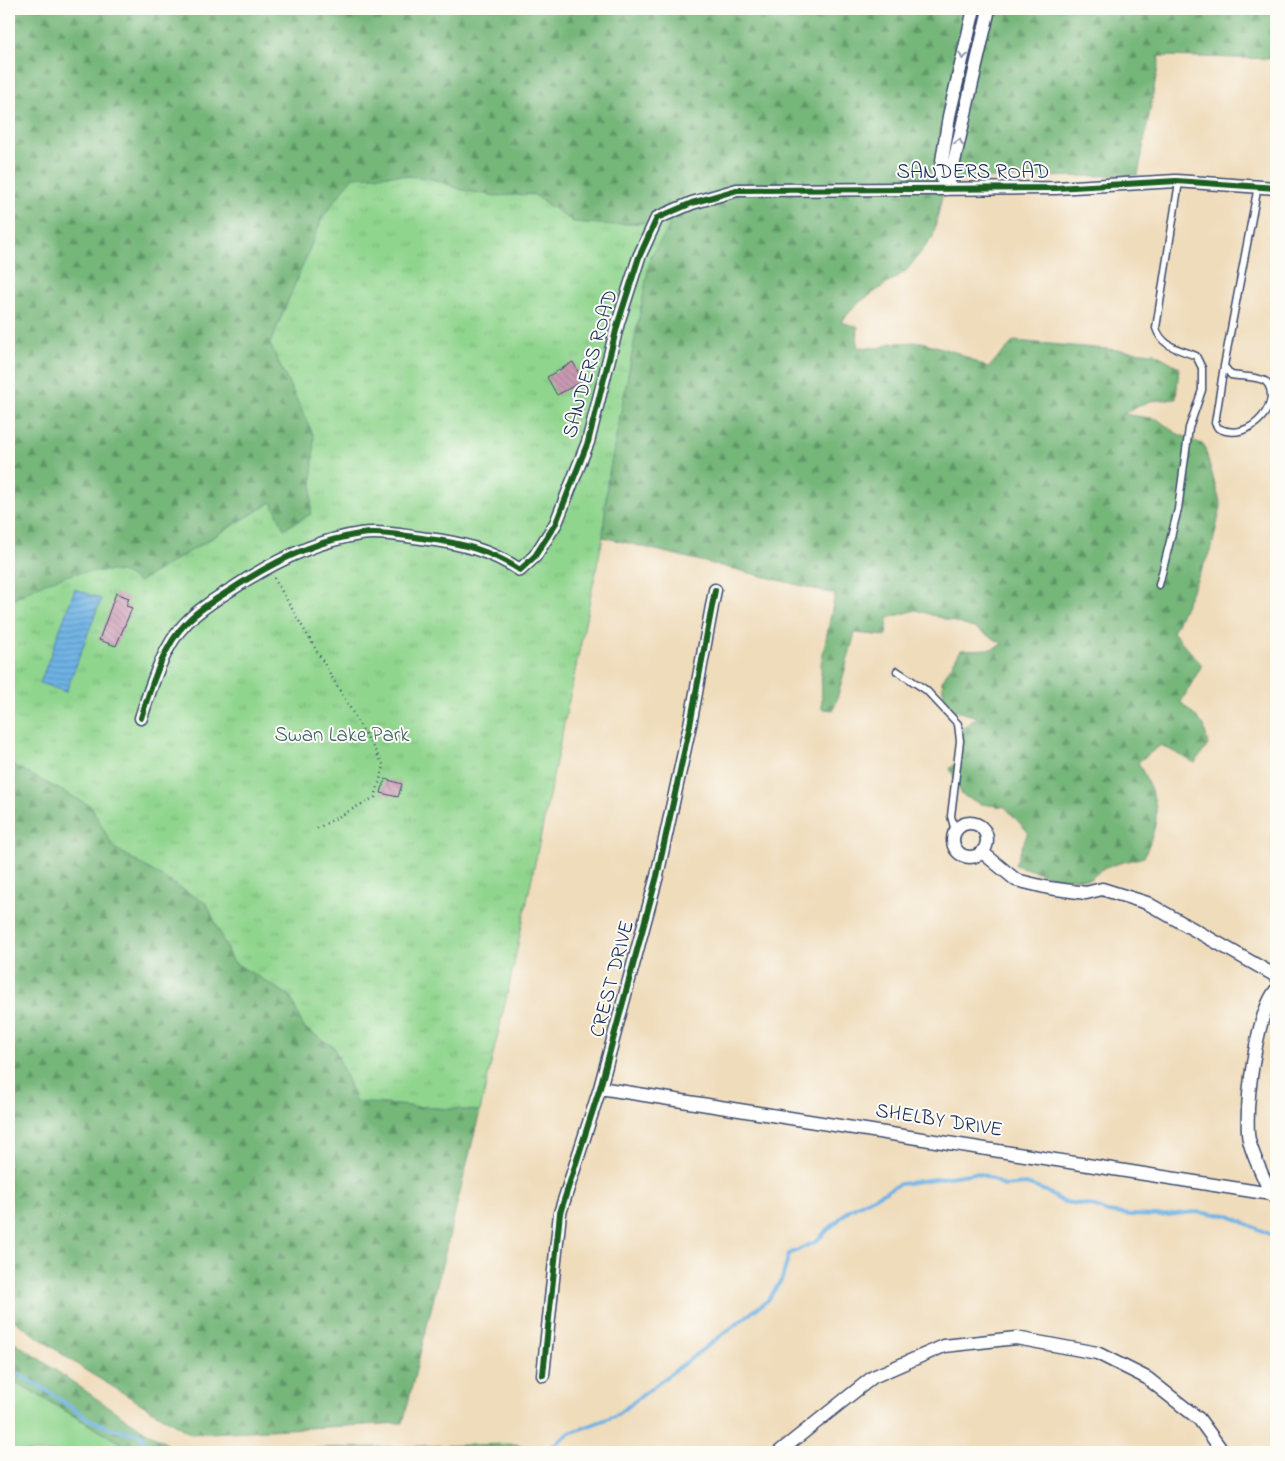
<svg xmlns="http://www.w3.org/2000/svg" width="1285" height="1461" viewBox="0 0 1285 1461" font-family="'Indie Flower',sans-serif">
  <defs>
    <pattern id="forest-firs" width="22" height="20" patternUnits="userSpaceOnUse" patternTransform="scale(1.25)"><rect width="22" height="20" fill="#74b679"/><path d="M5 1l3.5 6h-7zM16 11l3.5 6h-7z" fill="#5e9466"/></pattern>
    <pattern id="park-tufts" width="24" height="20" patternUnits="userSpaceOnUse" patternTransform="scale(1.25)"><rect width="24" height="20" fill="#90d58e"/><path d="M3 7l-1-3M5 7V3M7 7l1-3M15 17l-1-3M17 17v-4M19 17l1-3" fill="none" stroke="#7cb77d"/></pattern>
    <pattern id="water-rules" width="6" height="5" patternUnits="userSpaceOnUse" patternTransform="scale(1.25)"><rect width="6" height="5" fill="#6eb2e4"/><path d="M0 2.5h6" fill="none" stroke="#5a91bc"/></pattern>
    <pattern id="building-back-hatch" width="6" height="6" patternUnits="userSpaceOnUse" patternTransform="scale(1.25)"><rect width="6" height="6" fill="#cb9bb4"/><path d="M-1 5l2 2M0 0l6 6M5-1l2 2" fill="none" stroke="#a47f96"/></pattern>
  </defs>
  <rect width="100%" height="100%" fill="#fdfcf7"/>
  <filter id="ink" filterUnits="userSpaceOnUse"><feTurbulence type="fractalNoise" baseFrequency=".02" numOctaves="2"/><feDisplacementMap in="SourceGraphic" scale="10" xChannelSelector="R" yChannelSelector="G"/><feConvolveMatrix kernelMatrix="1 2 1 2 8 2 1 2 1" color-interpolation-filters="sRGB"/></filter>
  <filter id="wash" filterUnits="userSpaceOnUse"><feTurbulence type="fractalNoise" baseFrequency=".0096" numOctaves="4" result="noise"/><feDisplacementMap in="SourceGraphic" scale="20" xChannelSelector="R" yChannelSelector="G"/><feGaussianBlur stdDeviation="1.12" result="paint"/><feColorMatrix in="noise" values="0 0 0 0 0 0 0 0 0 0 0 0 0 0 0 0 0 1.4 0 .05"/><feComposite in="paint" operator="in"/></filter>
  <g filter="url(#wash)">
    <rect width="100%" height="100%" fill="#efdcbb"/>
    <!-- green -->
    <path fill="#90d58e" stroke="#568276" d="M9,1378L136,1452H9Z"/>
    <!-- forest -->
    <path fill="url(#forest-firs)" stroke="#48726c" d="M9,9H1276V59L1160,56L1138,175L946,179L933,237L906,271L858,303L841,322L858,327L857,347L880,348L891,343L922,342L958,353L988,368L1014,341L1154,353L1179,367L1176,399L1150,401L1123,414L1157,419L1176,433L1204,445L1221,506L1212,547L1173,632L1202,665L1181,702L1204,725L1208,745L1195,763L1161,745L1138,762C1159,805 1163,812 1144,857L1105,867L1090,879L1053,877L1015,865L1028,832L1005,807L981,804L962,795L950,768L962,759L960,729L978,717L945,708L942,681L961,650L991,649L1003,644L977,629L916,610L888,618L886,636L855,633L834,710L822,709L821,664L835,594L603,537L607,483L651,255L667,231L668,220L611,225L573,222L533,194L496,196L462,190L429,178L395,175L353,177L323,217L270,344L314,436L311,514L284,529L271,502L139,582L120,572L9,603Z
      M9,763L91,806L113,847L207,904L232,961L290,996L304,1028L334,1047L356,1102L480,1111L403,1423L191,1434L85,1370L9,1317Z
      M9,1338L129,1421L179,1451L518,1444L533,1449L532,1452H136L9,1378Z"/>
    <!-- park -->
    <path fill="url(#park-tufts)" stroke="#568276" d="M395,175L429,178L462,190L496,196L533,194L573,222L611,225L644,223L656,214L669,220L667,231L651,255L607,483L603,537L512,973L480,1111L356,1102L334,1047L304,1028L290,996L232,961L207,904L113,847L91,806L9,763V603C41,581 79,567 119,572C125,572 133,579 139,582L272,502L284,529L311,514L314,436L270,344L323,217L353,177Z"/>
    <!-- water -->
    <path fill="url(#water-rules)" stroke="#4470a1" d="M75,589L101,599L66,692L40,683Z"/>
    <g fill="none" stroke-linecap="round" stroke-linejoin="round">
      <!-- stream -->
      <path stroke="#6eb2e4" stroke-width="4" d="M9,1369L40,1386L88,1419L113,1429L142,1435L149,1452
        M544,1452L570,1433L615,1416L768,1300L782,1279L789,1254L815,1242L849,1210L900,1184L976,1173L991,1178L1004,1186L1026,1184L1046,1191L1063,1202L1090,1205L1107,1212L1130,1215L1158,1216L1194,1212L1227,1215L1276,1237"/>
    </g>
    <g id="blocks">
      <!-- building -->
      <path fill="url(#building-back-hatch)" d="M573,362L583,381L557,395L547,377Z
        M116,593L129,598L126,606L132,608L116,646L99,640Z
        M385,779L402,784L398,797L381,793Z"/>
    </g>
  </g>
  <g filter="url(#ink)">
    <use href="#blocks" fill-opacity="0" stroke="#3b496c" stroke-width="1"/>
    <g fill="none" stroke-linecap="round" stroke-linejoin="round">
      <defs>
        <path id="service" d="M1224,366L1215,423L1218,428C1251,445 1285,399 1265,381C1256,376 1241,377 1231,375L1224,366L1258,186
          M1159,585L1178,509L1189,428L1202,390V368L1196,356C1179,349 1162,347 1156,328L1179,182
          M897,671L926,690L958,724L960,741L951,816L955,831"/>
        <path id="minor" d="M946,189L951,175L989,9
          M946,189L941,174L942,161L949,116L974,9
          M141,718C151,687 163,646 186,623C199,609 219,597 235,587C273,562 314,541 360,534C381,531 406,536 428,539C462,543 491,551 520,570L535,556L556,523L588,442L618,323L639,257L657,218L692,203L737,190L1056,188L1176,181L1276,188
          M953 840a17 17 0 1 1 34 0a17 17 0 1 1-34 0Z
          M982,852L1016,880L1049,888L1086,893L1102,889L1147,903L1276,976
          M1276,990C1256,1014 1246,1101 1248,1133C1248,1147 1265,1180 1271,1194L1276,1198
          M600,1088L1271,1194
          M543,1375L560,1213L600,1088L657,876L690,725L715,590
          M779,1452L873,1377L944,1346L1016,1338L1097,1353L1147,1378L1199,1419L1223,1452"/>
      </defs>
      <!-- service casing -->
      <use href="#service" stroke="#3b496c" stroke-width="9"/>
      <!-- minor casing -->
      <use href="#minor" stroke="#3b496c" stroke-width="15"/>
      <!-- path -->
      <path stroke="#3b496c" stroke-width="2.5" stroke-dasharray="1 4" stroke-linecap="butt" d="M274,578L384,766L375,797L314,830"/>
      <!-- service -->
      <use href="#service" stroke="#fff" stroke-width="6"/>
      <!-- minor -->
      <use href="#minor" stroke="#fff" stroke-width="12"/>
      <defs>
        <path id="cycleway" d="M141,718C151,687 163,646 186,623C199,609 219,597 235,587C273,562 314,541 360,534C381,531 406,536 428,539C462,543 491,551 520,570L535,556L556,523L588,442L618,323L639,257L657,218L692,203L737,190L1056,188L1176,181L1276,188
          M543,1375L560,1213L600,1088L657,876L690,725L715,590"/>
      </defs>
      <!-- cycleway casing -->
      <use href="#cycleway" stroke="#fdfcf7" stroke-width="9"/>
      <!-- cycleway -->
      <use href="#cycleway" stroke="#1b5e20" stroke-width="6"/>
    </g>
    <!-- one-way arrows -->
    <defs><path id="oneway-chevron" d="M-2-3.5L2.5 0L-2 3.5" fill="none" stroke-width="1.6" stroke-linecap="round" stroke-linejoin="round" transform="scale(1.25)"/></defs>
    <g stroke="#8d97ae">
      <use href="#oneway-chevron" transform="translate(963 56) rotate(103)"/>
      <use href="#oneway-chevron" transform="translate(959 142) rotate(-77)"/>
    </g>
  </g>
  <g text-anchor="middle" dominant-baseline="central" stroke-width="4" stroke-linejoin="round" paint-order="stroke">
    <!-- street labels -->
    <g font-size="21" fill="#1b2f5e" stroke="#fdfcf7">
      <text x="973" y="173">SANDERS ROAD</text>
      <text transform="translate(591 364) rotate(-74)">SANDERS ROAD</text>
      <text transform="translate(613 979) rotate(-75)">CREST DRIVE</text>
      <text transform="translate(939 1121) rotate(9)">SHELBY DRIVE</text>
    </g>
    <!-- park labels -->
    <g font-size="21" fill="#3e616c" stroke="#fdfcf7">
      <text x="342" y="736">Swan Lake Park</text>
    </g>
  </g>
  <!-- margin -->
  <rect width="1285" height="1461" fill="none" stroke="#fdfcf7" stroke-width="30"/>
</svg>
